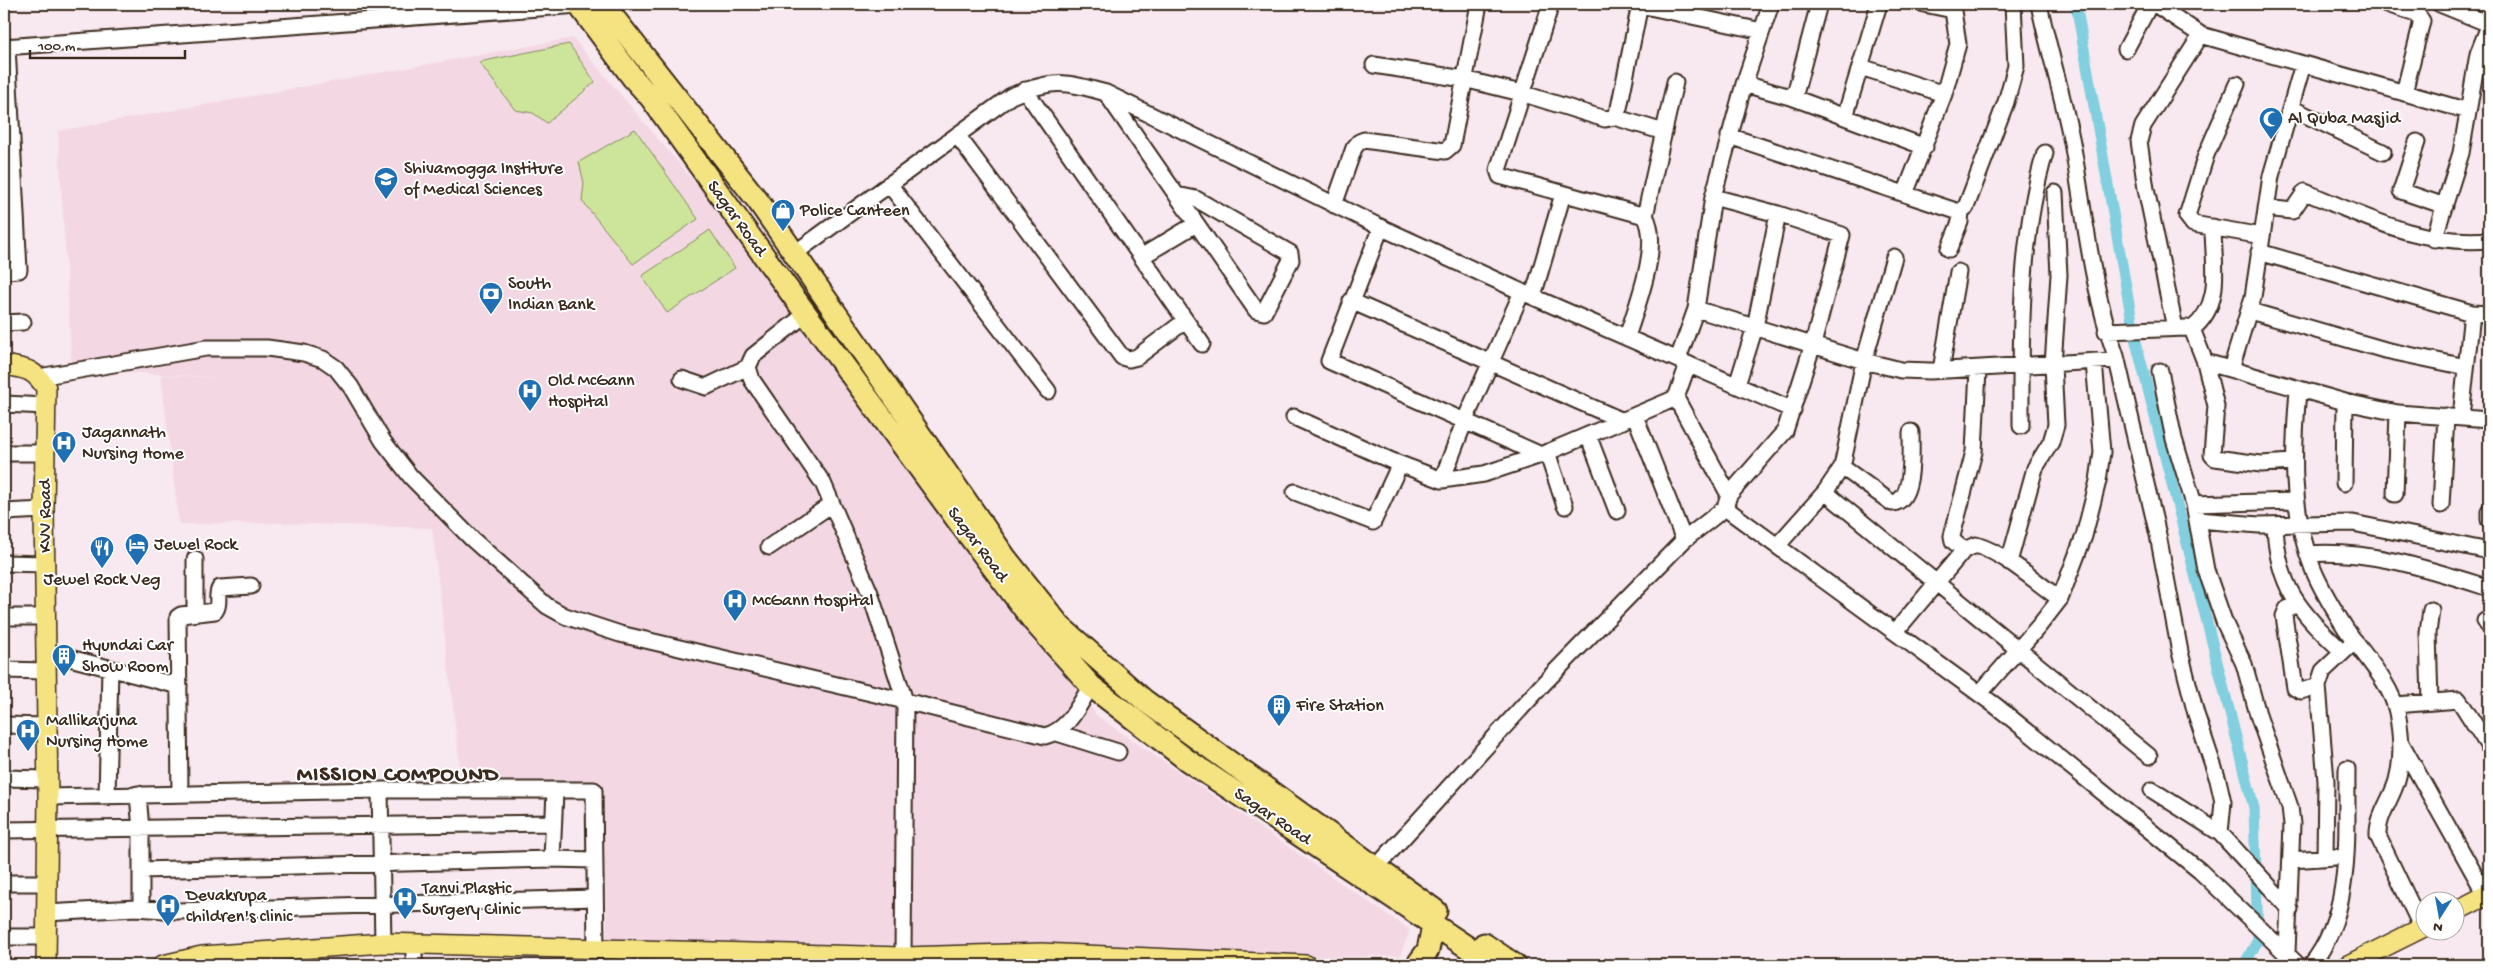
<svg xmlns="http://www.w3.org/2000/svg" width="2493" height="969" viewBox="0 0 2493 969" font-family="'Gochi Hand',sans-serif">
  <rect width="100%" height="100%" fill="#f8e8ef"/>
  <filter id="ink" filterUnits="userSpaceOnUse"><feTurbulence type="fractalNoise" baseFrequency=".02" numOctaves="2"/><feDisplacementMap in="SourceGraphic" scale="10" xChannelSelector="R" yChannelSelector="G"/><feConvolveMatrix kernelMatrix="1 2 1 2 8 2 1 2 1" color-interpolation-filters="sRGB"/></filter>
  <g filter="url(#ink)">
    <!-- built -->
    <path fill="#f3d8e4" d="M573,38L767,268L1097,716L1410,930L1400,956L1295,957L913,945L607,939L603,785H462L432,528L279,523L179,524L161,375L226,378L72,369L58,131Z"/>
    <!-- green -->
    <path fill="#cde59b" stroke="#84885c" d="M569,44L595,82L547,123L533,113L515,110L479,62Z
      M635,129L698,219L633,264L582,201L584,183L579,162Z
      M710,230L735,268L667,313L642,276Z"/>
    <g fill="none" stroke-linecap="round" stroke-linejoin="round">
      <!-- canal -->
      <path stroke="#81cfdf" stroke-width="11" d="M2076,4L2135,338L2254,808L2258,940L2244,965"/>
      <defs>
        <path id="minor" d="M1551,4L1498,170L1500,176L1645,216L1675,82
          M1924,4L1953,10
          M2039,4C2049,52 2064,99 2073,148C2085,217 2092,290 2116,356L2158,535L2180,652L2196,714L2218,780L2223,802L2220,833
          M2155,4L2201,35
          M2386,4L2416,13L2422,21L2404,93
          M2440,4L2489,24
          M1640,5L1762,31
          M4,47L579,5
          M2126,49L2150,4
          M1374,65L1464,79L1521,93L1605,119L1614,117L1664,132
          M1861,67L1944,94
          M1744,84L1794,98L1925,147
          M2237,84L2206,155L2187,216L2193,224L2262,236
          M1025,90L1202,344
          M1106,93L1256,310L1264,312L1291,260L1290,253L1196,199L1177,195
          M1794,98L1819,4
          M2291,108L2383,152
          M1614,117L1619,108L1640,4
          M1845,117L1879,4
          M957,135L1122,357L1129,359L1137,357L1185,321
          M1729,136L1956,211H1961L1966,207L2006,102L2016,66L2013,4
          M2417,142L2401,191L2445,206
          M889,184L1048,391
          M1905,194L1944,94L1958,44L1952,4
          M1334,205L1354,148L1359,142L1364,140L1445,151L1452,145L1479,4
          M2266,208L2292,211L2305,192C2367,217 2420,246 2489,240
          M1381,227L1329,361L1541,455
          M2434,239L2461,153L2478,54L2489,26
          M1949,249L1960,222L1961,211
          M2259,252L2472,313L2489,314
          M795,253L1011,96C1053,79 1063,81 1106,93L1378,226L1522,292L1793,410
          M1141,257L1196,224
          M4,271L19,270L7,47
          M1533,296L1563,194
          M1351,301L1623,421
          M1696,309L1864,361L1901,370L1930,371L2115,360
          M2250,311L2385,350L2466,367
          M807,313L753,356L748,367L752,380L823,483L870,593L905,701L1045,736C1069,730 1078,706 1091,686
          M4,323L23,322
          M2175,328L2146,189L2139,141L2143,126L2201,35L2468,111
          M2192,329C2224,304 2213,264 2213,227
          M2106,331L2186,328L2192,329L2205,362L2216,406L2212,455L2215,458L2261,464L2293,462
          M1627,337C1636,307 1662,244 1645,216
          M1678,359L1696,309L1713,197L1744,84L1771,4
          M2205,362L2345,402L2398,413L2489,420
          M1688,364L1676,398L1729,495
          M1978,369L1974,452L1952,536L1953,541L1964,550L1976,545C2006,554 2034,581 2060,599
          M2231,369L2253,297L2271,176L2303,64
          M1941,370L1958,272
          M2160,371L2174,439L2194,504L2206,570L2225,624L2244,664L2259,718L2290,807L2292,824L2287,953
          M39,377L206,348H267L304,353L323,359L336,368L351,387L383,441L411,477L472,539L547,606L565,616L620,634L905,701L903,957
          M682,379L706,387L748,367
          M1737,385L1755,327L1778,214
          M2298,390C2293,450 2290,511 2313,569C2321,589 2334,610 2346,629C2363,655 2390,681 2397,712C2401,733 2403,759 2397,780C2392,799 2377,816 2378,836L2422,928
          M4,404L46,406
          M1635,416L1684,540
          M1294,417L1392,461L1442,480L1484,474L1541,455L1676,398
          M2461,417L2472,313
          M2021,426C2021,335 2019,241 2045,153
          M1588,435L1617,511
          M1547,452L1565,506
          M4,453H46
          M1842,467L1892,503C1915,502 1911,448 1911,432
          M1442,480L1465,420L1522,292
          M2344,483L2345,402
          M1295,492L1373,522L1400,464
          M1825,492L2149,756
          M2395,494L2398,413
          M2194,504L2296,501
          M2441,505L2446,416
          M1725,508L1996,706L2200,871L2298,965
          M2489,511V520
          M4,512L44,510
          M2198,520L2259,525L2353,523L2489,551
          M2275,525C2277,587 2299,611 2343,652
          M1777,546L1825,492L1842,467L1864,361L1894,257
          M769,547L832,504
          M2308,554C2369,549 2432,570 2489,588
          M195,559V613
          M2009,562L2035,468L2051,442L2056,425L2053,365L2059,275L2055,193
          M4,563L46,564
          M2297,604L2287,609L2284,616L2295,688L2301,691L2318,686
          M4,617H46
          M2485,621L2489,627
          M1896,631L1964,550
          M46,652L179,686
          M4,670L46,671
          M1980,693L2039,626L2060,599L2084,536L2098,481L2102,452L2094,362
          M2430,702L2428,633L2431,610
          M2395,705L2459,700L2489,747
          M4,725L46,726
          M1057,733L1118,752
          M2401,743L2486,895
          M4,778L46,779
          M380,790L383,943
          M2152,790L2220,833L2290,909
          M138,794L141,830V908
          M180,794L178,617L181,615L215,611C221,604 215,595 220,588L251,586
          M48,797L380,790H594L596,950
          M107,797L110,668
          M4,830L553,823
          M2325,858L2326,781L2318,686L2323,671L2355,641
          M552,859L555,791
          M2291,860L2335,857
          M141,870L552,859L595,860
          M1369,875L1545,682L1684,540L1725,508L1729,495L1785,431L1813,344L1842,235L1778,214L1713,197
          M4,883H46
          M46,913L136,908L178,911L594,898
          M4,937H46
          M414,944V965
          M625,951V965
          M2311,965C2354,913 2346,832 2347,769"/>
        <path id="major" d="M4,365C26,369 33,368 46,388L44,510L48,797L46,965
          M2456,911L2489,894
          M163,965L202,956L383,943L903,957L1041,953L1306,965
          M2348,965L2426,926"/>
        <path id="highway" d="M578,4L633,78L651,98L774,270L961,525L1034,622L1091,686L1187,760L1494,965
          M603,4L758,201L1005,557L1060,626L1145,701L1436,911
          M1484,944L1515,965
          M1417,965L1428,950L1433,926"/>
      </defs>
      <!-- minor casing -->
      <use href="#minor" stroke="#3b2a1e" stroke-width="19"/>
      <!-- major casing -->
      <use href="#major" stroke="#3b2a1e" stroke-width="22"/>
      <!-- highway casing -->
      <use href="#highway" stroke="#3b2a1e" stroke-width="25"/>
      <!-- minor -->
      <use href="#minor" stroke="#fff" stroke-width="15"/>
      <!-- major -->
      <use href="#major" stroke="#f5e382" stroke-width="19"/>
      <!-- highway -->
      <use href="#highway" stroke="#f5e382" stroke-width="21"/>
    </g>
  </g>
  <!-- icons -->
  <defs>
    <symbol id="mosque-pin" viewBox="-11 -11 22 30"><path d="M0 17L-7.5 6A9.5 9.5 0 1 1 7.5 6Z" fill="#1f6fb2" stroke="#fff"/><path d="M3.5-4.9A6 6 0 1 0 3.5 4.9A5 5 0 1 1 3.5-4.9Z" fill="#fff"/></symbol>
    <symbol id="university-pin" viewBox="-11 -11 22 30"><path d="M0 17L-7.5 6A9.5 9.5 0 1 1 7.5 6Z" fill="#1f6fb2" stroke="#fff"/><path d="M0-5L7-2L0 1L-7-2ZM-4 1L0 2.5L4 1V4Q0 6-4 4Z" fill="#fff"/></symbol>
    <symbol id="shop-pin" viewBox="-11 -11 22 30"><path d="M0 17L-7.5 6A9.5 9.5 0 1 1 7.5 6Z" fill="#1f6fb2" stroke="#fff"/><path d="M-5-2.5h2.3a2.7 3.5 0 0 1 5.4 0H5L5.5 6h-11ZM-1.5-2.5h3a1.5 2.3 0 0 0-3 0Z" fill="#fff"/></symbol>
    <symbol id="bank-pin" viewBox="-11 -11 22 30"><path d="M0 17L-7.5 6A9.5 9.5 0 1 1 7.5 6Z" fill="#1f6fb2" stroke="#fff"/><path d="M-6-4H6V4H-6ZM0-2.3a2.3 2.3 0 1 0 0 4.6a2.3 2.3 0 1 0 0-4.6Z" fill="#fff"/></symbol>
    <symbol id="hospital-pin" viewBox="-11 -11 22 30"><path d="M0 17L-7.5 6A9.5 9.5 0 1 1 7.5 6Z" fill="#1f6fb2" stroke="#fff"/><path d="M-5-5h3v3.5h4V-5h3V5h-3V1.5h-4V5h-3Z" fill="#fff"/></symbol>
    <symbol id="hotel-pin" viewBox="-11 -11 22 30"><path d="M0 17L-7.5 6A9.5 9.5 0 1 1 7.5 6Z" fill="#1f6fb2" stroke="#fff"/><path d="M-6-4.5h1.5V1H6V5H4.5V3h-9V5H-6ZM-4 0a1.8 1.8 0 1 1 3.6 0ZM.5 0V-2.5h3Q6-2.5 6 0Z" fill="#fff"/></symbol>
    <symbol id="restaurant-pin" viewBox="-11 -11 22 30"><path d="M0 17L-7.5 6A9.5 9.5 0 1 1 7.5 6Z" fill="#1f6fb2" stroke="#fff"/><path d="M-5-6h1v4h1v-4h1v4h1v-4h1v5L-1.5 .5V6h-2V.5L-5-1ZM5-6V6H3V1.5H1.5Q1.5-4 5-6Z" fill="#fff"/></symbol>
    <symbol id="building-pin" viewBox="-11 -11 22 30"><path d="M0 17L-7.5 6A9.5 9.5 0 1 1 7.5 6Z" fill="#1f6fb2" stroke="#fff"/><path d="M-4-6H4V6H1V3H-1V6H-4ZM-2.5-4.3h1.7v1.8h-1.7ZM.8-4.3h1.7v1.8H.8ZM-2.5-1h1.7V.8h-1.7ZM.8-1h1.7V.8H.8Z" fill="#fff"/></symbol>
  </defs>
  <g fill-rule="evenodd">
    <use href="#mosque-pin" x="2257" y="105" width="28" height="38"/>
    <use href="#university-pin" x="372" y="165" width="28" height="38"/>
    <use href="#shop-pin" x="769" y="197" width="28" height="38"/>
    <use href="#bank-pin" x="477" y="280" width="28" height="38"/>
    <use href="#hospital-pin" x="516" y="377" width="28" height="38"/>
    <use href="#hospital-pin" x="50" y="429" width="28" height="38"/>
    <use href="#hotel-pin" x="123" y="531" width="28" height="38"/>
    <use href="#restaurant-pin" x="88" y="534" width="28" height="38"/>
    <use href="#hospital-pin" x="721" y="587" width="28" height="38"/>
    <use href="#building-pin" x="50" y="642" width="28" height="38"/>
    <use href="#building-pin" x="1265" y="692" width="28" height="38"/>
    <use href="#hospital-pin" x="14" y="717" width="28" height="38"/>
    <use href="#hospital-pin" x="391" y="885" width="28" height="38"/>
    <use href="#hospital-pin" x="154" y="892" width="28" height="38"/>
  </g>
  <g text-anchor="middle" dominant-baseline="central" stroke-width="4" stroke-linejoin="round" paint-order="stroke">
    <!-- poi labels -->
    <g font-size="18" fill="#3b2a1e" stroke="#fff" text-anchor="start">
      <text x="2288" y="119">Al Quba Masjid</text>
      <text x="404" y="169">Shivamogga Institure<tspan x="404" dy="21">of Medical Sciences</tspan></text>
      <text x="800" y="211">Police Canteen</text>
      <text x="508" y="284">South<tspan x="508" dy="21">Indian Bank</tspan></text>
      <text x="548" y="381">Old McGann<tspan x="548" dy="21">Hospital</tspan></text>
      <text x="82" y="433">Jagannath<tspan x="82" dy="21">Nursing Home</tspan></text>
      <text x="154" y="545">Jewel Rock</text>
      <text x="102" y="580" text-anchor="middle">Jewel Rock Veg</text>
      <text x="752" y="601">McGann Hospital</text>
      <text x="82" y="646">Hyundai Car<tspan x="82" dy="21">Show Room</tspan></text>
      <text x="1296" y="706">Fire Station</text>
      <text x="46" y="721">Mallikarjuna<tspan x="46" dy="21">Nursing Home</tspan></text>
      <text x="422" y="889">Tanvi Plastic<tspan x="422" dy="21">Surgery Clinic</tspan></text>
      <text x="186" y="896">Devakrupa<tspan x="186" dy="21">children's clinic</tspan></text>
    </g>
    <!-- street labels -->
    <g font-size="18" fill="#3b2a1e" stroke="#fff">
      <text transform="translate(736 219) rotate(54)">Sagar Road</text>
      <text transform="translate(46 516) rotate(-90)">KVV Road</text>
      <text transform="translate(977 545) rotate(53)">Sagar Road</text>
      <text transform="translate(1272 817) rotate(34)">Sagar Road</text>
    </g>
    <!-- district labels -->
    <g font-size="22" font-weight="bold" letter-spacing="1" fill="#3b2a1e" stroke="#fff">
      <text x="398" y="776">MISSION COMPOUND</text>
    </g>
  </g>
  <!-- margin -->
  <rect width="2493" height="969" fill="none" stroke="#fff" stroke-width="20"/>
  <rect x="10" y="10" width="2473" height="949" fill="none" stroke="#3b2a1e" stroke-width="2" filter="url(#ink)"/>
  <!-- north arrow -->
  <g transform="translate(2440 916) rotate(191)"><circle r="24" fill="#ffffff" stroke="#b1aaa5"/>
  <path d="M0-4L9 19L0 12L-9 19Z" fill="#1f6fb2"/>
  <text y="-8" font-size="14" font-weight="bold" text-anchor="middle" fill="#3b2a1e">N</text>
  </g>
  <!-- scale -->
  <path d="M30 50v8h155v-8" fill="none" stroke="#3b2a1e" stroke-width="2.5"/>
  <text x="38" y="50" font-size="15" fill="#3b2a1e" stroke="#ffffff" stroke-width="4" paint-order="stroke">100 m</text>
</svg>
